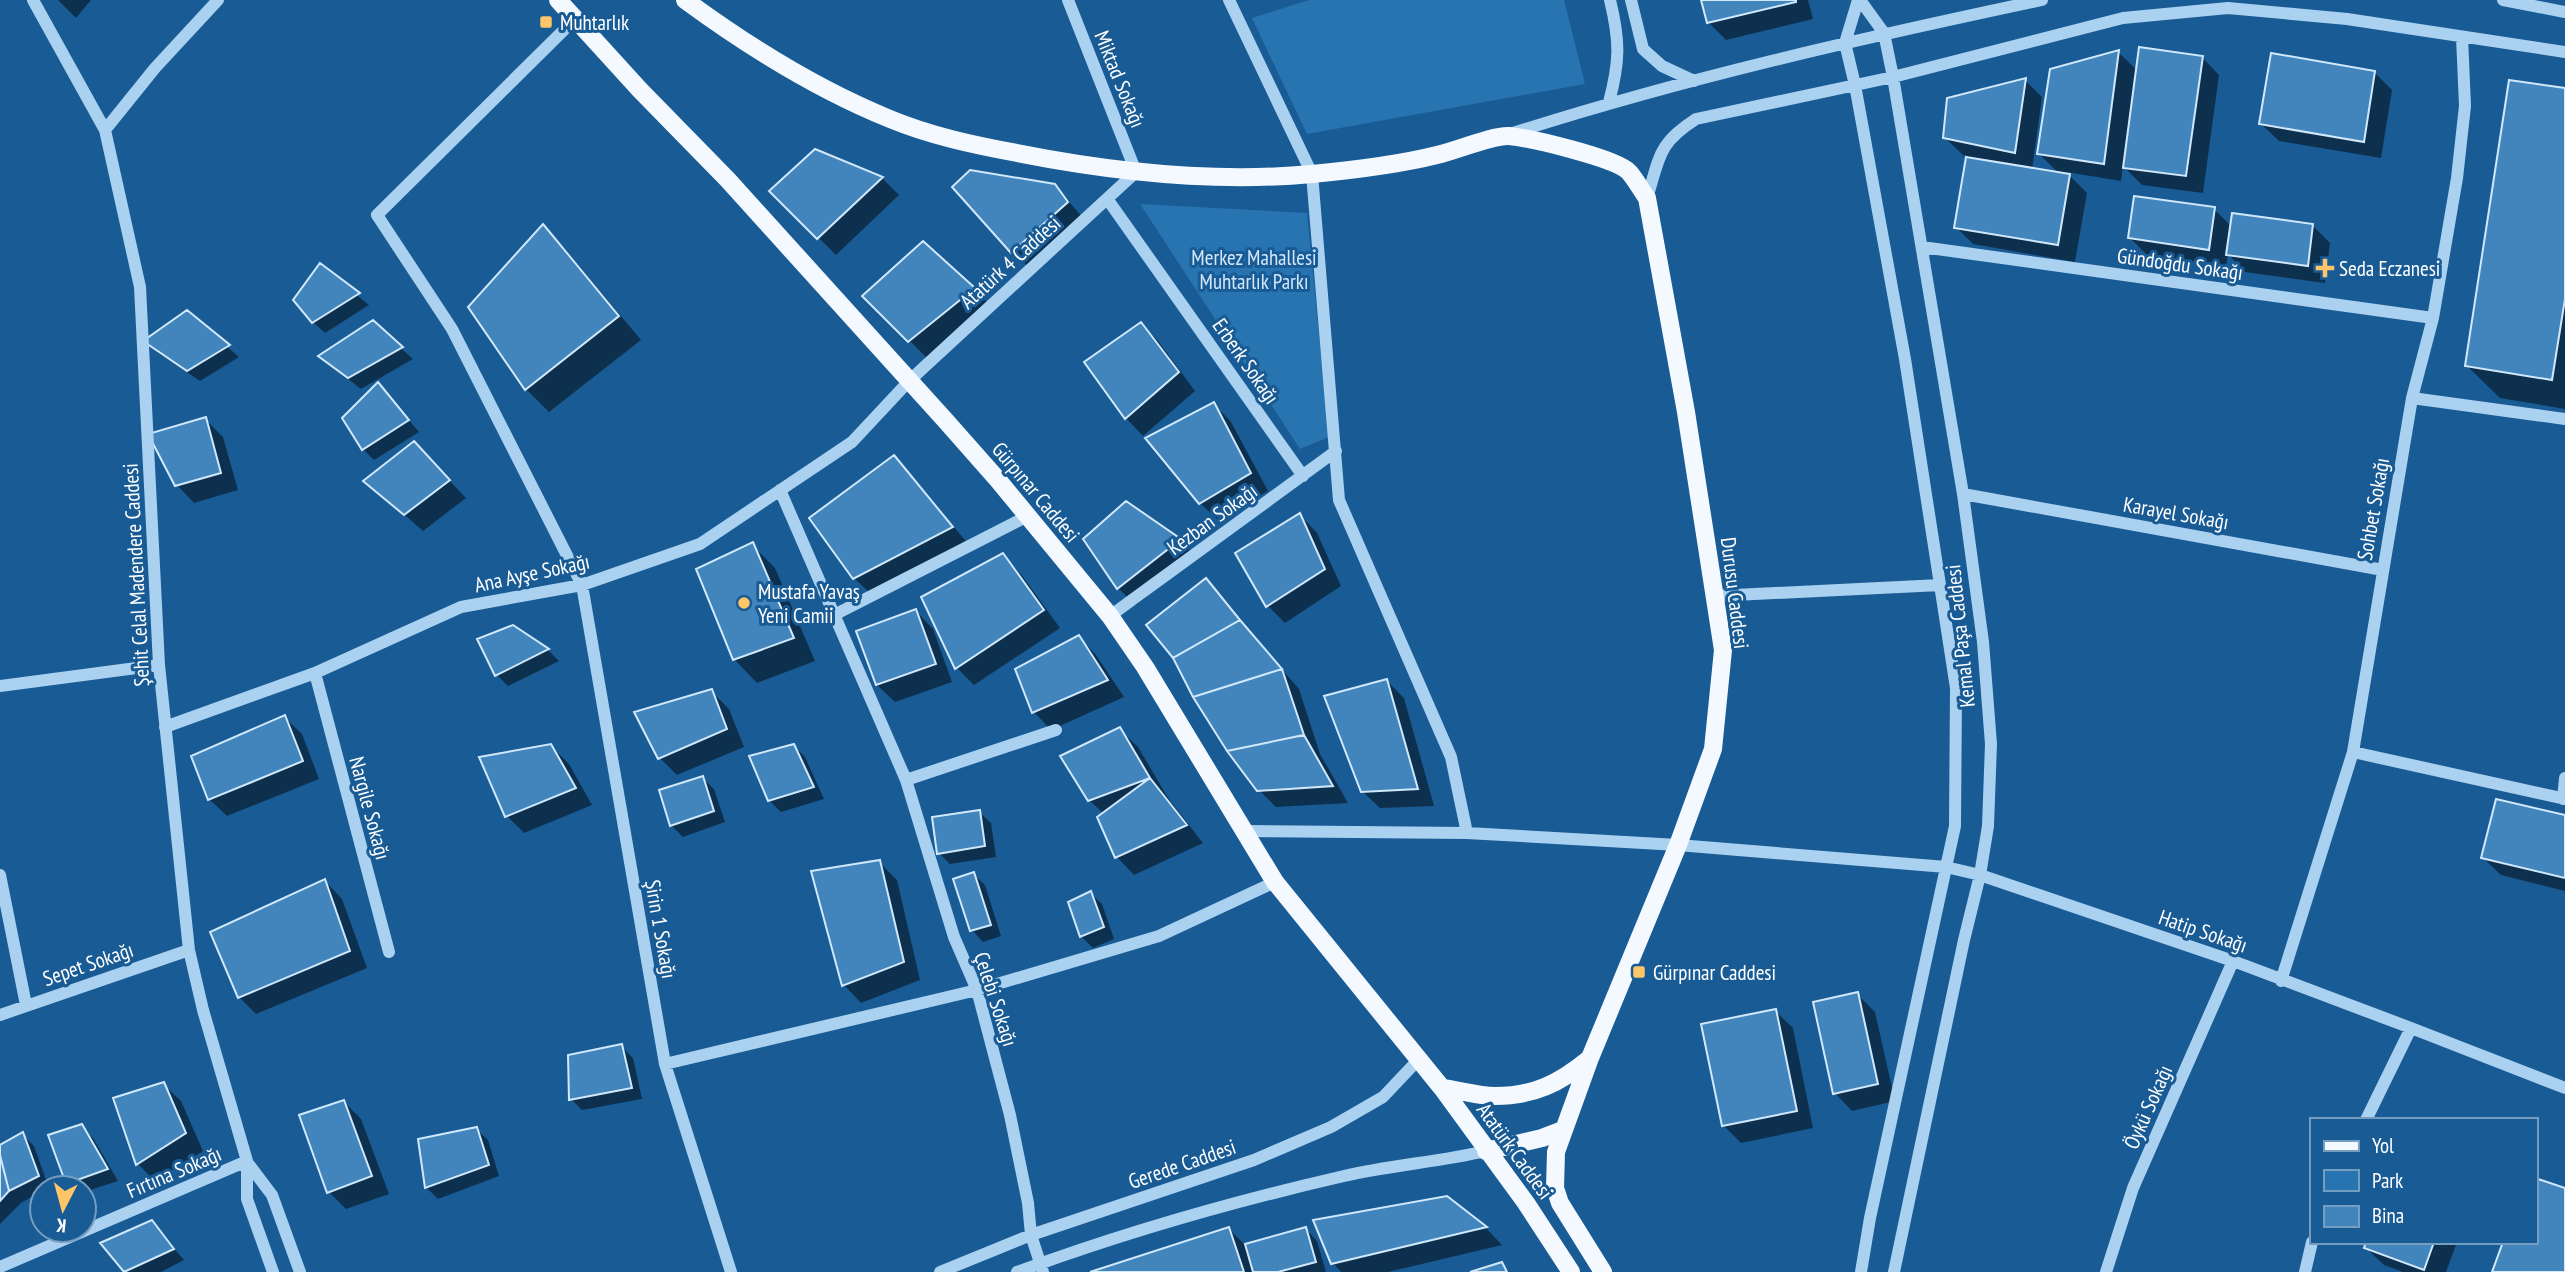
<svg xmlns="http://www.w3.org/2000/svg" width="2565" height="1272" viewBox="0 0 2565 1272" font-family="'PT Sans Narrow',sans-serif">
  <rect width="100%" height="100%" fill="#195b95"/>
  <!-- green -->
  <path fill="#2874b1" d="M1309,0H1564L1585,84L1307,134L1252,18Z
    M1140,204L1307,213L1329,437L1300,449Z"/>
  <!-- shadow -->
  <path fill="#0007" d="M58,0H91L76,18Z
    M1703,0H1808L1813,19L1726,40L1709,23Z
    M2118,52L2138,71L2202,57L2219,75L2203,193L2142,185L2123,166L2121,181L2066,172L2087,193L2075,262L1973,244L1956,227L1968,156L1963,155L1945,138L2025,80L2042,97L2032,170L2060,174L2039,154Z
    M2375,73L2392,90L2381,158L2279,141L2261,124Z
    M2565,90V409L2500,398L2466,365Z
    M815,151L882,178L899,195L836,255L772,191Z
    M1055,186L1085,220L1030,269L955,187Z
    M2214,209L2232,227L2313,226L2330,243L2325,283L2245,272L2228,254L2226,266L2147,255L2130,238Z
    M543,226L565,249L641,340L549,412L526,389L470,307Z
    M923,244L991,306L927,358L865,296Z
    M321,266L369,305L325,333L313,322Z
    M187,312L239,357L200,381L157,352L146,341Z
    M373,323L413,359L361,389L320,357Z
    M1141,324L1158,341L1195,391L1143,436L1126,418L1086,363Z
    M378,384L419,432L374,460L363,449Z
    M1214,404L1231,422L1268,491L1218,520L1200,503Z
    M205,419L223,437L238,490L194,503L177,485Z
    M894,458L911,475L969,545L872,595L854,578Z
    M431,461L466,498L423,531L366,481Z
    M1126,503L1180,540L1197,557L1136,605L1118,588L1086,539Z
    M1300,515L1317,533L1341,586L1285,623L1268,606Z
    M752,545L775,568L815,661L757,683L734,659Z
    M1002,556L1020,573L1060,628L974,685L957,668Z
    M1205,581L1299,689L1320,754L1348,803L1276,807L1258,789Z
    M916,611L933,629L952,682L895,702L877,685Z
    M513,627L548,650L559,661L508,686L497,675Z
    M1079,637L1096,655L1124,697L1051,730L1034,712L1017,670Z
    M1386,680L1404,698L1434,806L1380,808L1362,791Z
    M711,691L729,709L744,747L677,775L660,758Z
    M284,717L302,734L319,779L227,816L209,799Z
    M1120,730L1138,747L1168,798L1203,843L1134,875L1117,857L1099,818L1104,814L1089,800Z
    M551,746L569,764L592,805L524,833L507,816Z
    M794,746L805,757L824,799L781,812L769,800Z
    M702,778L714,789L725,822L683,837L671,825Z
    M979,812L991,823L996,857L950,864L939,853Z
    M2565,817V891L2501,875L2483,858Z
    M879,862L897,880L920,980L861,1003L844,985L814,873Z
    M973,874L985,885L1001,936L983,942L972,930Z
    M325,881L342,899L367,968L256,1014L239,997Z
    M1090,893L1102,904L1114,939L1093,948L1081,936Z
    M1857,994L1875,1012L1895,1101L1852,1111L1835,1093Z
    M1775,1011L1793,1028L1813,1128L1741,1143L1724,1126Z
    M621,1046L633,1058L642,1099L582,1110L571,1099Z
    M163,1084L181,1101L203,1151L155,1181L138,1164L115,1099Z
    M344,1102L361,1119L389,1194L346,1209L329,1192Z
    M81,1126L93,1138L118,1181L84,1192V1188H73L68,1183Z
    M476,1129L488,1140L499,1176L438,1199L427,1188L420,1140Z
    M22,1134L34,1146L49,1188H42V1191L21,1203L0,1224V1147Z
    M1447,1198L1486,1228L1502,1245L1388,1272H1341L1333,1263Z
    M151,1222L184,1260L161,1272H126L103,1244Z
    M1229,1229L1246,1246L1306,1229L1317,1241L1326,1272H1096Z
    M2368,1242H2457L2446,1272H2403L2384,1265L2366,1248Z"/>
  <!-- building -->
  <path fill="#4185bc" stroke="#d1e8fb" stroke-width="2" d="M1701,0H1796V2L1707,23Z
    M2139,47L2203,56L2186,176L2123,168Z
    M2119,50L2104,164L2037,154L2050,69Z
    M2271,53L2375,71L2364,142L2259,124Z
    M2026,78L2015,153L1943,138L1947,98Z
    M2509,80L2565,88V299L2552,380L2465,366Z
    M815,149L883,177L817,239L769,191Z
    M1966,157L2070,174L2058,245L1954,228Z
    M970,170L1055,184L1068,202L1011,253L952,187Z
    M2134,196L2215,207L2209,250L2128,238Z
    M2232,213L2313,224L2308,266L2226,255Z
    M543,224L619,316L525,390L468,307Z
    M923,241L975,288L908,342L862,296Z
    M320,263L360,293L312,323L293,300Z
    M187,310L230,345L187,371L143,341Z
    M373,320L403,347L348,378L318,356Z
    M1141,322L1179,372L1125,419L1084,362Z
    M378,382L409,420L362,450L342,418Z
    M1214,402L1251,473L1199,504L1145,438Z
    M206,417L221,473L175,486L148,434Z
    M414,441L450,480L404,515L363,481Z
    M894,455L953,527L853,579L809,518Z
    M1126,501L1181,539L1117,589L1083,539Z
    M1300,513L1325,569L1266,607L1235,553Z
    M753,542L794,638L733,660L696,569Z
    M1003,553L1044,610L955,669L921,597Z
    M1206,578L1240,620L1173,658L1146,625Z
    M916,609L936,664L876,685L856,631Z
    M1240,620L1282,669L1193,697L1173,658Z
    M513,625L549,649L495,676L477,639Z
    M1079,635L1108,680L1032,713L1015,669Z
    M1282,669L1304,735L1227,751L1193,697Z
    M1387,679L1418,789L1361,792L1324,696Z
    M712,689L727,729L658,759L634,712Z
    M285,715L303,761L208,800L191,756Z
    M1120,727L1150,778L1088,801L1060,756Z
    M1304,735L1333,786L1257,791L1227,751Z
    M551,744L576,788L505,817L479,757Z
    M794,744L814,787L768,801L749,756Z
    M703,776L714,811L670,826L659,790Z
    M1150,778L1187,825L1115,858L1097,817Z
    M2496,799L2565,815V878L2481,858Z
    M980,810L985,846L937,854L932,817Z
    M880,860L904,962L842,986L811,871Z
    M974,872L991,925L970,931L953,879Z
    M325,879L350,951L238,998L210,932Z
    M1091,891L1104,927L1080,937L1068,902Z
    M1858,992L1878,1084L1833,1094L1813,1002Z
    M1776,1009L1797,1111L1722,1126L1701,1024Z
    M622,1044L632,1088L569,1100L568,1055Z
    M164,1082L186,1133L136,1165L113,1098Z
    M344,1100L372,1176L327,1193L299,1115Z
    M82,1124L108,1169L66,1184L48,1135Z
    M477,1127L489,1165L425,1188L418,1139Z
    M23,1132L39,1176L9,1191L0,1155V1145Z
    M0,1155L9,1191L0,1201Z
    M2535,1178L2565,1188V1272H2492L2503,1242H2535Z
    M1447,1196L1487,1227L1331,1264L1313,1220Z
    M152,1220L174,1249L124,1272L100,1243Z
    M1229,1227L1244,1272H1090Z
    M1306,1227L1316,1262L1278,1272H1253L1245,1244Z
    M2366,1242H2434L2424,1270L2364,1248Z
    M1502,1262L1507,1272H1470Z"/>
  <g fill="none" stroke-linecap="round" stroke-linejoin="round">
    <!-- minor -->
    <path stroke="#aad1f0" stroke-width="12" d="M33,0L105,130L140,287L159,665L189,950L203,1010L247,1161V1199L273,1272
      M1229,0L1312,174L1339,500L1451,757L1467,833
      M1631,0L1643,49L1662,66L1694,81
      M1858,0L1845,43L1855,85L1905,359L1956,688L1955,826L1870,1218L1861,1272
      M1860,0L1884,33L1893,77L1963,494L1983,642L1991,744L1988,826L1980,875L1964,940L1894,1272
      M2503,0L2565,12
      M576,18L377,215L452,329L582,585L665,1064L731,1272
      M1609,102C1620,61 1620,41 1610,0
      M105,130L155,68L218,0
      M1510,134C1684,78 1863,38 2042,0
      M1647,198C1660,157 1657,144 1696,119L1893,77L2123,18L2228,8L2347,19L2565,52
      M1108,200L1303,476
      M1922,247L2433,318
      M2412,398L2565,419
      M780,490L906,780L954,937L977,990L1010,1115L1028,1203L1031,1235L1043,1272
      M1963,494L2383,570
      M1714,596L1940,585
      M834,615L1028,516
      M1110,616L1336,451
      M315,673L389,952
      M0,686L159,665
      M165,727L315,673L461,607L582,585L700,544L852,442L909,381L1136,172L1068,0
      M2353,752L2565,799
      M906,780L1056,730
      M2563,799L2565,778
      M1245,831L1467,833L1678,845L1946,867L1980,875L2233,961L2411,1028
      M0,875L26,1005
      M2281,981L2353,752L2412,398L2433,318L2457,178L2465,106L2462,37
      M0,1015L189,950
      M665,1064L977,990L1159,936L1275,882
      M2366,1120L2411,1028L2565,1088
      M247,1162L272,1195L300,1272
      M0,1267L247,1161
      M940,1272L1031,1235L1254,1160L1331,1127L1383,1097L1418,1060
      M1017,1272C1123,1233 1235,1201 1344,1176C1391,1165 1439,1162 1486,1151
      M2106,1272L2133,1188L2233,961
      M2305,1272L2312,1242"/>
    <!-- major -->
    <path stroke="#f3f9ff" stroke-width="18" d="M558,0L640,90L728,180L945,420L998,480L1110,616L1145,667L1275,882L1442,1088L1526,1203L1571,1272
      M685,0C749,47 816,89 890,119C931,136 974,145 1017,153C1113,172 1214,183 1312,174C1354,170 1397,165 1437,155C1455,151 1493,135 1509,136C1530,138 1616,158 1629,172C1636,180 1641,190 1647,198L1686,412L1723,650L1713,749L1678,845L1590,1058L1556,1152L1555,1188L1560,1203L1603,1272
      M1442,1088C1459,1090 1478,1096 1495,1096C1534,1096 1560,1083 1589,1059
      M1486,1151L1542,1138L1563,1130"/>
  </g>
  <!-- markers -->
  <g fill="#ffc569" stroke="#195b95" stroke-width="2.5">
    <rect x="539" y="15" width="14" height="14" rx="3.5"/>
    <path d="M2321.5 257.5h7v7h7v7h-7v7h-7v-7h-7v-7h7z"/>
    <circle cx="744" cy="603" r="7"/>
    <rect x="1632" y="965" width="14" height="14" rx="3.5"/>
  </g>
  <g text-anchor="middle" dominant-baseline="central" stroke-width="6" stroke-linejoin="round" paint-order="stroke">
    <!-- poi labels -->
    <g font-size="21" fill="#fff" stroke="#195b95" text-anchor="start">
      <text x="560" y="22">Muhtarlık</text>
      <text x="2339" y="268">Seda Eczanesi</text>
      <text x="758" y="591">Mustafa Yavaş<tspan x="758" dy="24">Yeni Camii</tspan></text>
      <text x="1653" y="972">Gürpınar Caddesi</text>
    </g>
    <!-- street labels -->
    <g font-size="21" fill="#fff" stroke="#195b95">
      <text transform="translate(1120 79) rotate(68)">Miktad Sokağı</text>
      <text transform="translate(1010 262) rotate(-42)">Atatürk 4 Caddesi</text>
      <text transform="translate(2180 264) rotate(8)">Gündoğdu Sokağı</text>
      <text transform="translate(1246 361) rotate(55)">Erberk Sokağı</text>
      <text transform="translate(1036 492) rotate(50)">Gürpınar Caddesi</text>
      <text transform="translate(2373 509) rotate(-80)">Sohbet Sokağı</text>
      <text transform="translate(2176 513) rotate(10)">Karayel Sokağı</text>
      <text transform="translate(1212 519) rotate(-36)">Kezban Sokağı</text>
      <text transform="translate(532 573) rotate(-12)">Ana Ayşe Sokağı</text>
      <text transform="translate(136 575) rotate(-93)">Şehit Celal Madendere Caddesi</text>
      <text transform="translate(1735 593) rotate(83)">Durusu Caddesi</text>
      <text transform="translate(1960 636) rotate(-96)">Kemal Paşa Caddesi</text>
      <text transform="translate(370 808) rotate(75)">Nargile Sokağı</text>
      <text transform="translate(661 929) rotate(80)">Şirin 1 Sokağı</text>
      <text transform="translate(2203 931) rotate(19)">Hatip Sokağı</text>
      <text transform="translate(88 964) rotate(-19)">Sepet Sokağı</text>
      <text transform="translate(996 999) rotate(72)">Çelebi Sokağı</text>
      <text transform="translate(2148 1107) rotate(-66)">Öykü Sokağı</text>
      <text transform="translate(1515 1151) rotate(54)">Atatürk Caddesi</text>
      <text transform="translate(1182 1164) rotate(-19)">Gerede Caddesi</text>
      <text transform="translate(174 1172) rotate(-23)">Fırtına Sokağı</text>
    </g>
    <!-- park labels -->
    <g font-size="21" fill="#d1e8fb" stroke="#195b95">
      <text x="1254" y="257">Merkez Mahallesi<tspan x="1254" dy="24">Muhtarlık Parkı</tspan></text>
    </g>
  </g>
  <!-- legend -->
  <rect x="2310" y="1118" width="228" height="126" fill="#195b95" stroke="#759dbf" stroke-width="2"/>
  <rect x="2324" y="1141" width="35" height="10" fill="#f3f9ff" stroke="#759dbf" stroke-width="2"/>
  <text x="2372" y="1153" font-size="21" fill="#ffffff">Yol</text>
  <rect x="2324" y="1170" width="35" height="21" fill="#2874b1" stroke="#759dbf" stroke-width="2"/>
  <text x="2372" y="1188" font-size="21" fill="#ffffff">Park</text>
  <rect x="2324" y="1206" width="35" height="21" fill="#4185bc" stroke="#759dbf" stroke-width="2"/>
  <text x="2372" y="1223" font-size="21" fill="#ffffff">Bina</text>
  <!-- north arrow -->
  <g transform="translate(63 1209) rotate(186)"><circle r="33" fill="#195b95" stroke="#759dbf" stroke-width="2"/>
  <path d="M0-5L12 26L0 18L-12 26Z" fill="#ffc569"/>
  <text y="-10" font-size="19" font-weight="bold" text-anchor="middle" fill="#ffffff">K</text>
  </g>
</svg>
